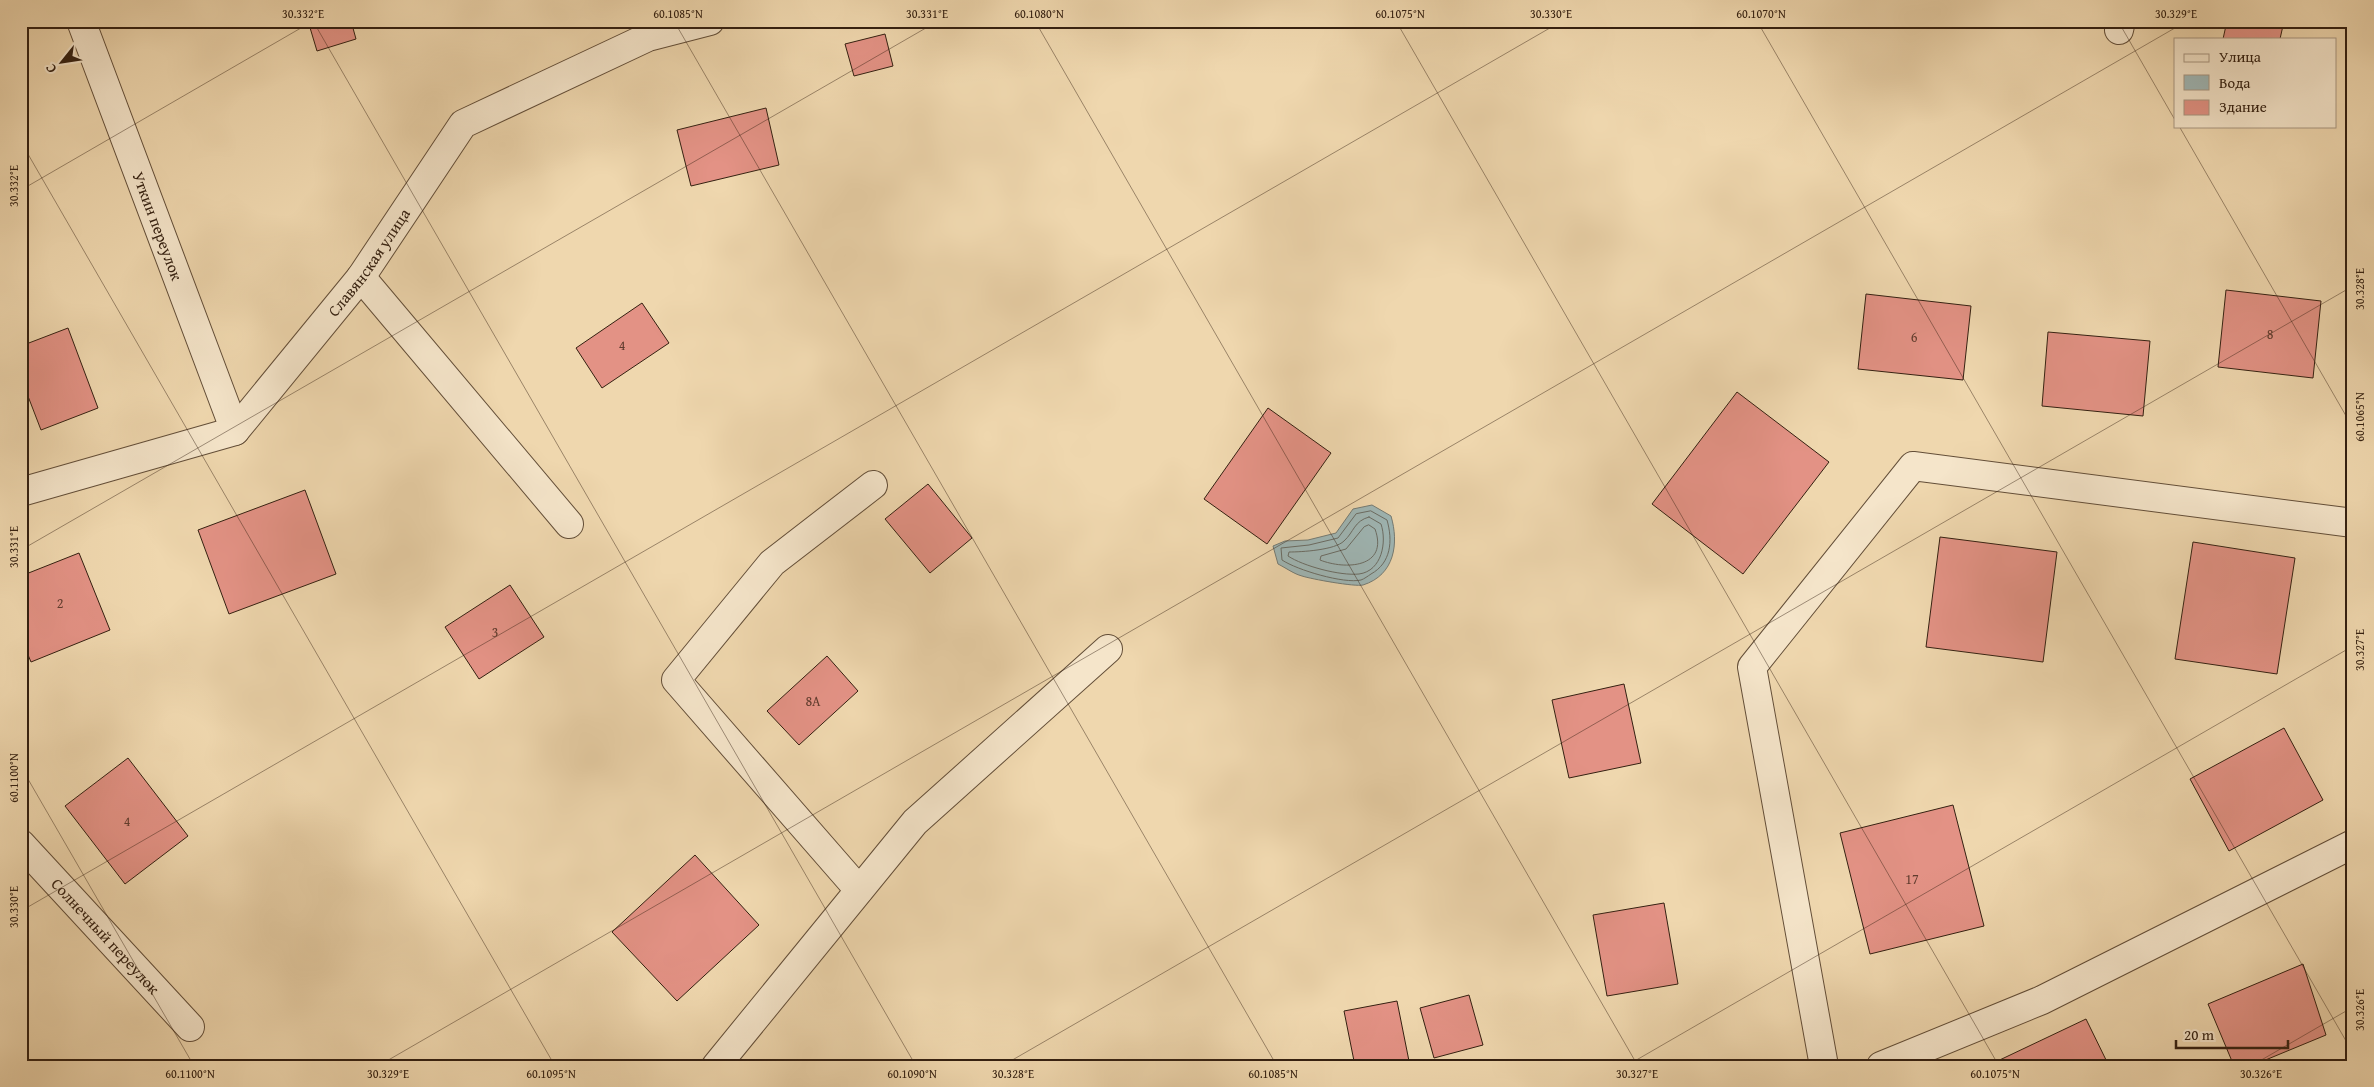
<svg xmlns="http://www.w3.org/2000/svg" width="2374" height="1087" viewBox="0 0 2374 1087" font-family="'Gentium Book Plus',serif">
  <rect width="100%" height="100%" fill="#efd7ae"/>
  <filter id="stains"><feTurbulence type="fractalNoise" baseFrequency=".004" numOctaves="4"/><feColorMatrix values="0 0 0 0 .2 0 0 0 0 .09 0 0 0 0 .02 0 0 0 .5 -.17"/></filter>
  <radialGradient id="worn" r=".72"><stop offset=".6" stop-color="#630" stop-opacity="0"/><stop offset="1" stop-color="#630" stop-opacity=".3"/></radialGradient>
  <!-- water -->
  <path fill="#9fb7b6" stroke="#747b74" d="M1372,505L1391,516C1399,543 1395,575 1363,585C1355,587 1311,579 1302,576C1294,574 1286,568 1278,564L1273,546L1285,541L1308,540L1336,533L1353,509Z"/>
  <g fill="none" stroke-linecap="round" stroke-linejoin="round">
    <!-- shore -->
    <path stroke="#6a6c64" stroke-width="1" d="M1371,511L1387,520C1393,541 1391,563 1371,574C1368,576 1364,579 1361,580C1344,584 1297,570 1282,560L1281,548L1309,545L1338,538L1356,514Z
      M1369,517L1381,524C1387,542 1382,571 1359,574C1340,576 1303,566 1288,556L1289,552C1302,552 1335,550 1344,541C1354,532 1354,521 1369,517Z
      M1369,525L1375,529C1389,568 1345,570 1320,560L1321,556L1346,549L1364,527Z"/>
  </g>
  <!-- building -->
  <path fill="#e39285" stroke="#342011" d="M308,21H351L356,39L317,51Z
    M2227,21H2284L2280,39H2223Z
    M885,34L893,66L854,76L845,44Z
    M766,108L779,165L691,186L677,130Z
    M2226,290L2321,301L2313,378L2218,367Z
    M1866,294L1971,306L1963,380L1858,369Z
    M642,303L669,343L602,388L576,348Z
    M68,328L98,408L41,430L21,378V346Z
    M2048,332L2150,341L2143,416L2042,406Z
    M1737,392L1829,462L1743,574L1652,504Z
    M1268,408L1331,453L1267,544L1204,499Z
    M928,484L972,538L930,573L885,519Z
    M305,490L336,574L229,614L198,530Z
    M1940,537L2057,552L2043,662L1926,647Z
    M2193,542L2295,558L2277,674L2175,659Z
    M79,553L110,630L31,662L21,638V576Z
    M510,585L544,637L479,679L445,627Z
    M827,656L858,691L799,745L767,711Z
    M1624,684L1641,763L1569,778L1552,700Z
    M2284,728L2323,800L2229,851L2190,779Z
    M128,758L188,836L125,884L65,806Z
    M1953,805L1984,926L1870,954L1840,833Z
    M695,855L759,925L677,1001L612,932Z
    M1664,903L1678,984L1607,996L1593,915Z
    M2303,964L2326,1035L2251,1066H2234L2208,1004Z
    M1469,995L1483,1045L1434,1058L1420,1008Z
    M1397,1001L1410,1066H1355L1344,1011Z
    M2086,1019L2109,1066H1987Z"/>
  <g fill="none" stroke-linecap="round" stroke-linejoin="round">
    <defs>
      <g id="minor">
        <path id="s1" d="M81,21L235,431"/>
        <path d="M2119,30L2121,21"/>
        <path d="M361,277L569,524"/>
        <path id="s2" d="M21,492L235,431L361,277L463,124L648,37L710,21"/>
        <path id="s3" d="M21,844L190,1027"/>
        <path d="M859,890L676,680L772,563L873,485"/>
        <path d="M716,1066L915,822L1108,649"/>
        <path d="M1824,1066L1752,667L1913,466L2353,523"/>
        <path d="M1881,1066L2042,1000L2353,844"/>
      </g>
    </defs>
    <!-- minor casing -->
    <use href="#minor" stroke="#634e38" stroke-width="30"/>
    <!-- minor -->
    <use href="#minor" stroke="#f5e5ca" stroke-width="28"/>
  </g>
  <!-- ticks -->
  <path fill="none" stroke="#342011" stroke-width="1" stroke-opacity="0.45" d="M313,21L916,1066M674,21L1277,1066M1035,21L1638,1066M1396,21L1999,1066M1757,21L2353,1053M2118,21L2175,120M2179,126L2353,428M21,142L555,1066M21,190L313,21M21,550L938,21M21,767L194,1066M21,911L1562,21M378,1066L2187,21M1002,1066L2353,286M1626,1066L2353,646M2251,1066L2353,1007"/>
  <g text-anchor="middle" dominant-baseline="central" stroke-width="4" stroke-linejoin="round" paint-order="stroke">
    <!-- number labels -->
    <g font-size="14" fill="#603c2e">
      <text x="2270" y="334">8</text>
      <text x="1914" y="337">6</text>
      <text x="622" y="345">4</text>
      <text x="60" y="603">2</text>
      <text x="495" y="632">3</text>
      <text x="813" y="701">8А</text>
      <text x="127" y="821">4</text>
      <text x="1912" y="879">17</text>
    </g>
    <!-- street labels -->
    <g font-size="16" fill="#342011" stroke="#f5e5ca">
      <text stroke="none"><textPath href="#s1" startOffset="219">Уткин переулок</textPath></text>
      <text stroke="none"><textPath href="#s2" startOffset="438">Славянская улица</textPath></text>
      <text stroke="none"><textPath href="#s3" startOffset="125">Солнечный переулок</textPath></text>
    </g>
  </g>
  <!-- margin -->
  <rect width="2374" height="1087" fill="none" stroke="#efd7ae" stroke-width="55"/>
  <!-- legend -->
  <rect x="2174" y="38" width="162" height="90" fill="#f5e5ca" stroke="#a89680"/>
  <rect x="2184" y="54" width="25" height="8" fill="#f5e5ca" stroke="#a89680"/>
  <text x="2219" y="62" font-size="15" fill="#342011">Улица</text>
  <rect x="2184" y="75" width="25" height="15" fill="#9fb7b6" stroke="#a89680"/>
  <text x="2219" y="88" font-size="15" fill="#342011">Вода</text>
  <rect x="2184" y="100" width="25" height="15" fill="#e39285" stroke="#a89680"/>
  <text x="2219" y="112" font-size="15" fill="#342011">Здание</text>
  <!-- north arrow -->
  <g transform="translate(62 62) rotate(240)" stroke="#f5e5ca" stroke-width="4" paint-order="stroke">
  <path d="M0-4L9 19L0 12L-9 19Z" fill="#342011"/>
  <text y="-8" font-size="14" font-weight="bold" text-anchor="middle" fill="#342011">С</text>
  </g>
  <!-- scale -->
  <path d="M2176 1040v8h112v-8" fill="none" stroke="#342011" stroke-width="2.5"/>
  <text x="2184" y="1040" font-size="15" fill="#342011" stroke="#f5e5ca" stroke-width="4" paint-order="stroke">20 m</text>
  <rect x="28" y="28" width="2318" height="1032" fill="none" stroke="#342011" stroke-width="2"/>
  <g font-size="12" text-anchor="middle" fill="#342011">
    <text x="303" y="18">30.332°E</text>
    <text x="678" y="18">60.1085°N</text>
    <text x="927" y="18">30.331°E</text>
    <text x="1039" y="18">60.1080°N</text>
    <text x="1400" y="18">60.1075°N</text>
    <text x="1551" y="18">30.330°E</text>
    <text x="1761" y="18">60.1070°N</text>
    <text x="2176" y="18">30.329°E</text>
    <text transform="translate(14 186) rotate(-90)" y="4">30.332°E</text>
    <text transform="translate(2360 289) rotate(-90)" y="4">30.328°E</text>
    <text transform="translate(2360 417) rotate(-90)" y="4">60.1065°N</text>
    <text transform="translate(14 547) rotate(-90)" y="4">30.331°E</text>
    <text transform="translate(2360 650) rotate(-90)" y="4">30.327°E</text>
    <text transform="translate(14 778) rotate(-90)" y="4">60.1100°N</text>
    <text transform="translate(14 907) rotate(-90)" y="4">30.330°E</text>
    <text transform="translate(2360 1010) rotate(-90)" y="4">30.326°E</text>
    <text x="190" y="1078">60.1100°N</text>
    <text x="388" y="1078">30.329°E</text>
    <text x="551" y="1078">60.1095°N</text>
    <text x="912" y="1078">60.1090°N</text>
    <text x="1013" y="1078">30.328°E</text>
    <text x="1273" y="1078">60.1085°N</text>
    <text x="1637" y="1078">30.327°E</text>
    <text x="1995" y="1078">60.1075°N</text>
    <text x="2261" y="1078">30.326°E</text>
  </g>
  <rect width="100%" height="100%" filter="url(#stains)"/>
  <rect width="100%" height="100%" fill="url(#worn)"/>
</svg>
